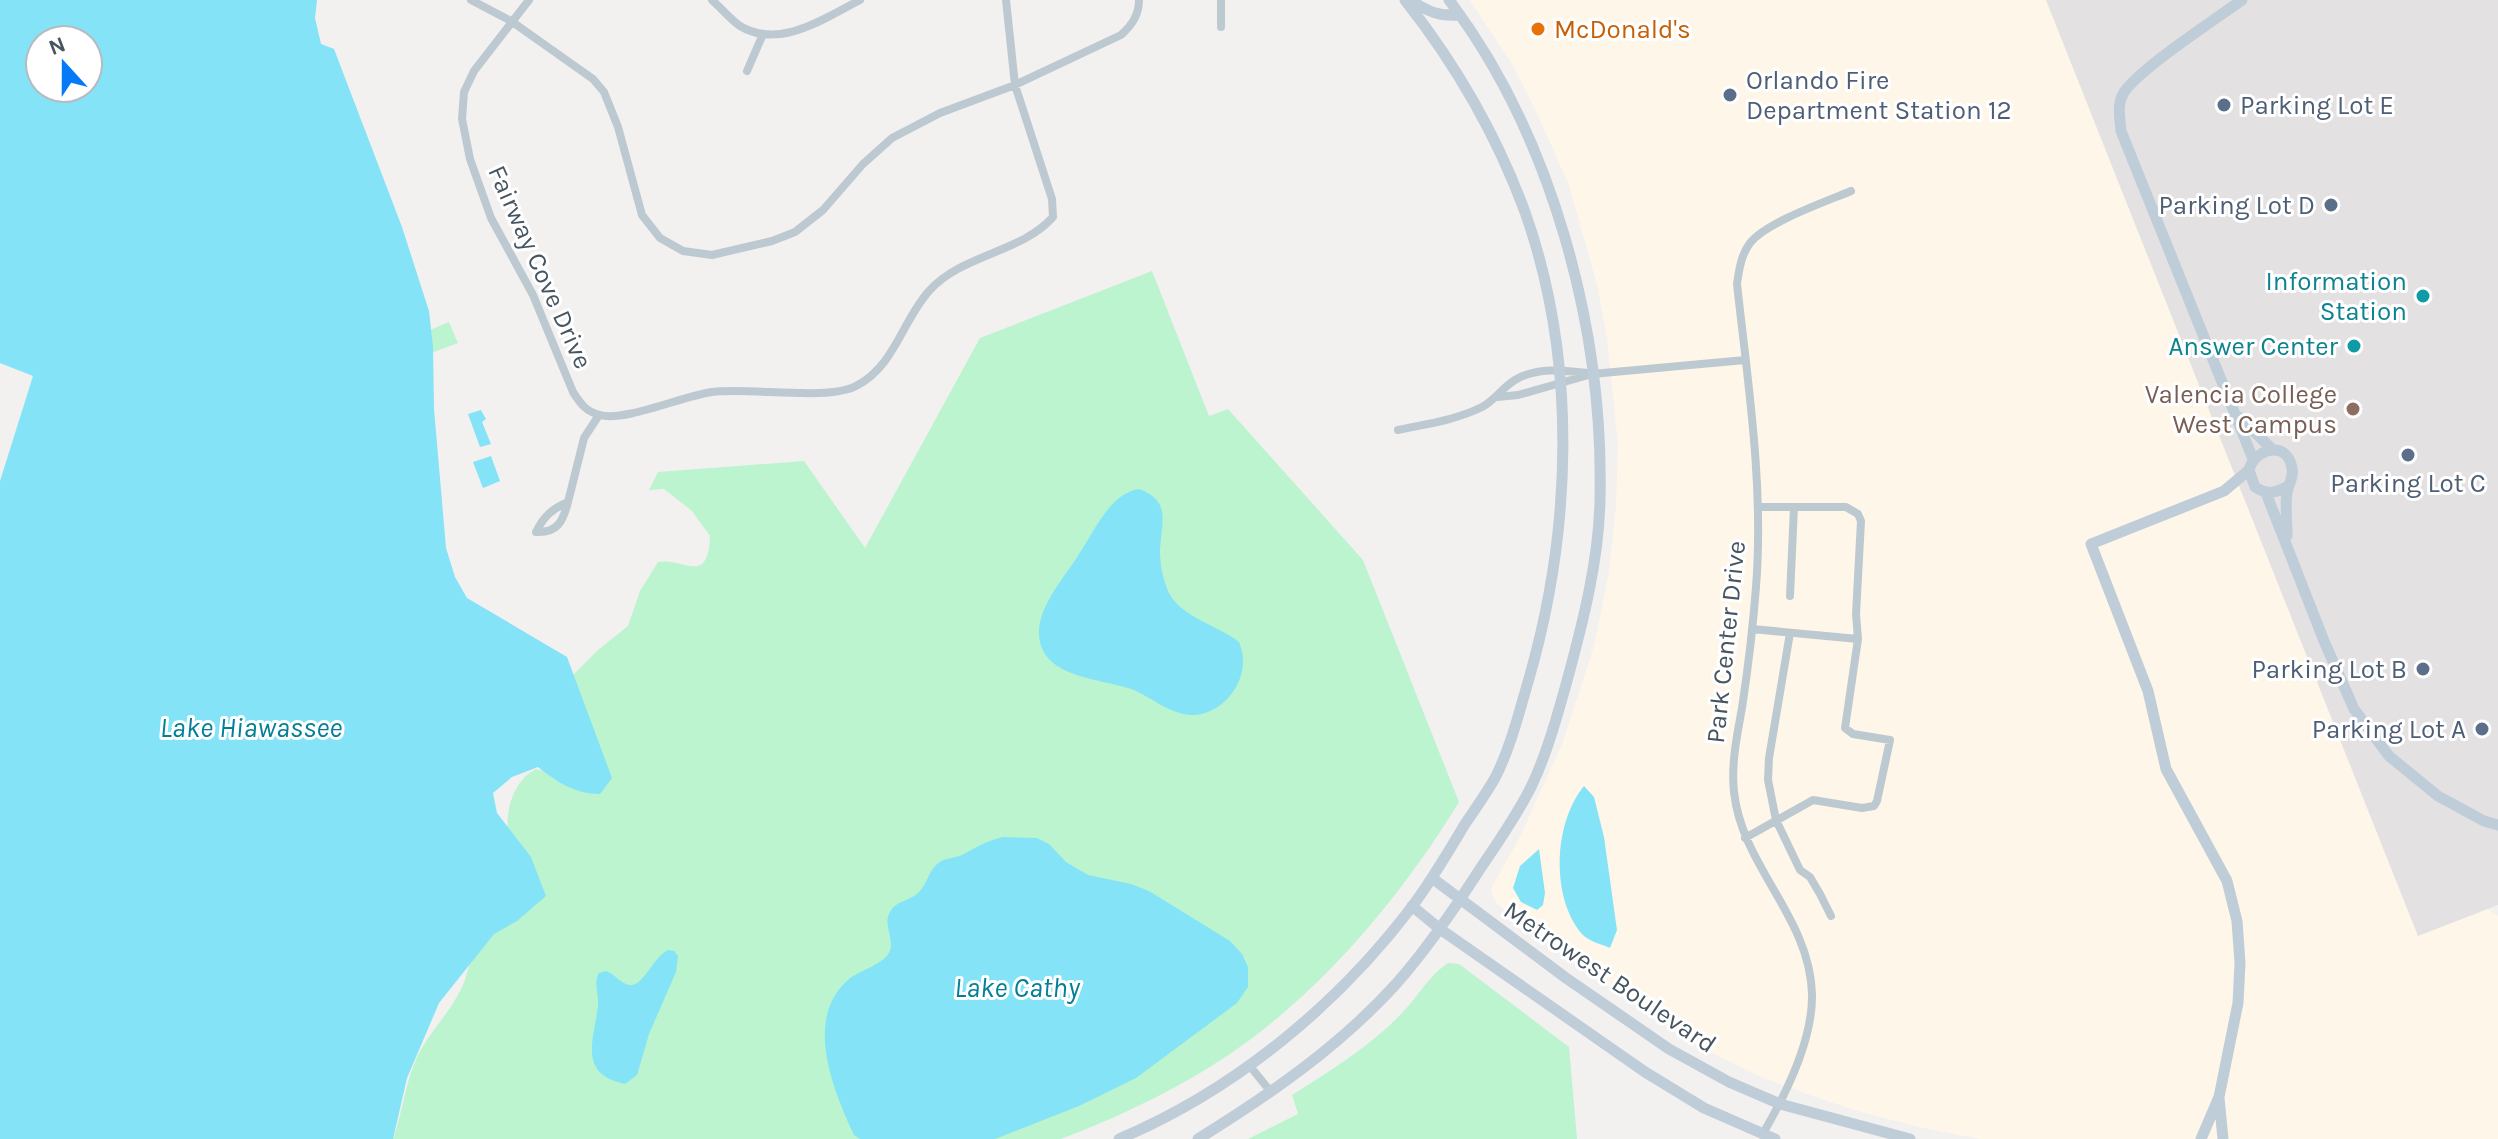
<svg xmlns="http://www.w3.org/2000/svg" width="2498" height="1139" viewBox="0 0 2498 1139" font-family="Karla,sans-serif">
  <rect width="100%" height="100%" fill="#f3f0f0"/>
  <!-- commercial -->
  <path fill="#fef7e9" d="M1470,0H2046L2418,936L2487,909L2498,916V1139H1981L1928,1129L1861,1112L1818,1098L1764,1078L1720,1057L1682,1037L1622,996L1496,903L1491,891L1494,883L1519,839L1563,742L1594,646L1609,573L1616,506L1618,444L1607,338L1597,284L1569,185L1536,111L1512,64Z"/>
  <!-- education -->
  <path fill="#e4e1e2" d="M2046,0H2498V905L2418,936Z"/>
  <!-- green -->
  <path fill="#bbf4cf" d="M1152,271L1209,416L1228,409L1363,560L1459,802C1405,890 1337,973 1255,1036C1197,1080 1129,1113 1061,1139H393C403,1111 405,1082 418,1055C432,1028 454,1009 465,980L508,832C505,809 515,779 536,769L549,772L560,688L598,650L628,626L640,591L658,562C684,557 708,587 710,536L692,511L664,489L649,490L658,472L804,461L865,548L980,338Z
    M449,322L458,343L431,353L423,333Z
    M1448,963L1459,964L1569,1047L1577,1139H1248L1298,1114L1292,1095C1330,1071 1371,1046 1402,1013C1418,997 1429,975 1448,963Z"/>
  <!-- water -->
  <path fill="#84e3f6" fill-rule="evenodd" d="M0,0H317L315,18L321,44L334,49L402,227L429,311L433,347L434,409L446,548L455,577L467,598L567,657L612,778L600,794C575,794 557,782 538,767L512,777L493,793L497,813L531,857L546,896L517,921L494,934L439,1003L407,1078L393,1139H0V481L33,376L0,363ZM40,40H88V88H40Z
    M481,410L486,419L482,422L491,444L480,447L468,414Z
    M491,456L500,481L483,488L473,462Z
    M1139,489C1172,501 1161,522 1160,551C1160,565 1163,580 1169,593C1181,617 1219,626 1239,642C1241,647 1243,654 1243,660C1244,690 1215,721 1183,714C1165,710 1150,697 1134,690C1105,679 1048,679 1040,642C1033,611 1064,579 1079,554C1095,531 1109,494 1139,489Z
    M1584,786L1594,797L1604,837L1617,930L1610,948C1601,944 1588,941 1582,934C1550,897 1554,822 1584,786Z
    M1003,837L1037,838L1049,844L1066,862L1088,875L1131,884L1149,891L1230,941L1242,954L1248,967V987L1237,1003L1136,1078L1079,1106L995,1139H860L854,1135C834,1092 803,1019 848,980C859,970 881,966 889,953C895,941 885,928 888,917C893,899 910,903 920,891C927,883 929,872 936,865C944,857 955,859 964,854C978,846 987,841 1003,837Z
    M1539,849L1545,893L1543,905L1537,910L1521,902L1513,888L1520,866Z
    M668,950L674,951L678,956L676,972L649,1034L637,1075L625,1084C576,1074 595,1037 598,1005C599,993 593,984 599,973L606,971C615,974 620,983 629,985C644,987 652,958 668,950Z"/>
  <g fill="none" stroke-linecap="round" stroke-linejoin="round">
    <!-- street -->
    <path stroke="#bdc9d1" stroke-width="8" d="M471,0L511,21L593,79L604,92L618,127L642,215L660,238L683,251L712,255L772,241L795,232L823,210L863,164L892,138L940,113L1015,85L1121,35C1132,25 1139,15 1139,0
      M529,0L474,71L464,92L462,119L470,159L491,218L533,295L573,392C580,403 586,412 600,415C625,422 682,396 712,392C750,387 828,401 856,386C895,366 902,321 929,291C962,254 1021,253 1053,217L1052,199L1015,85L1006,0
      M712,0C721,8 730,19 740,26C780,50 825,18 860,0
      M1221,0V27
      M747,71L763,34
      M1497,397L1518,395L1592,374L1745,360
      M1398,430C1426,424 1456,420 1482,407C1495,400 1503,387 1515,380C1536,367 1564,370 1587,373
      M568,502C563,521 558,533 536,532C544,516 552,509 568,502L584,438L599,415
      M1758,507H1846L1858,514L1861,521L1856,614L1858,639
      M1790,596L1794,507
      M1790,633L1769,758L1768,780L1776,820L1800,870L1810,877L1820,894L1831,916
      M1745,838L1813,800L1862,808L1874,806L1877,801L1890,740L1853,734L1845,728L1858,639L1752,629
      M1249,1065L1271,1092
      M1762,1135C1785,1096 1813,1039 1812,994C1810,917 1742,867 1734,792C1731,764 1737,735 1742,708C1748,668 1753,627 1756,587C1764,486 1748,384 1737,284C1739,270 1741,255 1750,243C1767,222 1825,202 1851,191"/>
    <!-- secondary -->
    <path stroke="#bfcdd9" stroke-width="11" d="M1410,0C1427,11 1439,17 1460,15
      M2242,0C2216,19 2136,71 2123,94C2117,105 2120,119 2121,131L2253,459
      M2239,417L2272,449
      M2266,493L2324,641L2354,709L2389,756L2438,796L2484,821L2498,825
      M2287,536C2287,521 2285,506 2287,492C2289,483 2294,477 2292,468C2287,440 2255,448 2249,470L2255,487C2267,495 2277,493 2288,486
      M1432,878L1566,978L1669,1049L1729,1082L1780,1104L1910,1139
      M1412,906L1440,929L1645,1072L1704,1108L1775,1139
      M2219,1098L2223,1139
      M1119,1139C1235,1090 1338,1005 1414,904C1433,878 1449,851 1465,824C1475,809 1486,794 1495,778C1510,749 1519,713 1528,682C1572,531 1578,362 1525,212C1496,133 1457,66 1405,0
      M1198,1139C1269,1095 1339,1047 1396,984C1427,949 1453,911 1478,872C1496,845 1516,817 1531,787C1547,754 1557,716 1567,681C1583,622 1599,560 1600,499C1604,329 1552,136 1449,0
      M2201,1139L2219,1097L2238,1003L2240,963L2237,921L2227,881L2166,769L2148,691L2091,544L2224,491L2249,470"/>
  </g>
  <!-- markers -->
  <circle fill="#e8710a" stroke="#fff" stroke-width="3" cx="1538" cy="29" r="8"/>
  <g fill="#5c6f8a" stroke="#fff" stroke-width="3">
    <circle cx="1730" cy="95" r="8"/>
    <circle cx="2224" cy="105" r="8"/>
    <circle cx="2331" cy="205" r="8"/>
    <circle cx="2408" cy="455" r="8"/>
    <circle cx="2423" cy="669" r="8"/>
    <circle cx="2482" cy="729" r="8"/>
  </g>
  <g fill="#0f9aa8" stroke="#fff" stroke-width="3">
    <circle cx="2423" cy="296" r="8"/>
    <circle cx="2354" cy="346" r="8"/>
  </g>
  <circle fill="#8d6e63" stroke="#fff" stroke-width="3" cx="2353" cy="409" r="8"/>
  <g text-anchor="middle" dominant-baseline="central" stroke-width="6" stroke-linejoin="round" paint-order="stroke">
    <!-- food labels -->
    <g font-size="26" fill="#c56008" stroke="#fff" text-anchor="start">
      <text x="1554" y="29">McDonald's</text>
    </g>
    <!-- service labels -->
    <g font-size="26" fill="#4e5e75" stroke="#fff" text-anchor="end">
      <text x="1746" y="80" text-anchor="start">Orlando Fire<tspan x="1746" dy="30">Department Station 12</tspan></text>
      <text x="2240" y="105" text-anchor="start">Parking Lot E</text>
      <text x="2315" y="205">Parking Lot D</text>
      <text x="2408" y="483" text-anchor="middle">Parking Lot C</text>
      <text x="2407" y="669">Parking Lot B</text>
      <text x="2466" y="729">Parking Lot A</text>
    </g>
    <!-- street labels -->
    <g font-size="26" fill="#465560" stroke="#fff">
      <text transform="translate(540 267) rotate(66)">Fairway Cove Drive</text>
      <text transform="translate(1726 642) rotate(-84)">Park Center Drive</text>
      <text transform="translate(1610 977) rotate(34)">Metrowest Boulevard</text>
    </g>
    <!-- culture labels -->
    <g font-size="26" fill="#0d838f" stroke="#fff" text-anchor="end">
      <text x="2407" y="281">Information<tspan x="2407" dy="30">Station</tspan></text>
      <text x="2338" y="346">Answer Center</text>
    </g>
    <!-- education labels -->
    <g font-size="26" fill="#785e54" stroke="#fff" text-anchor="end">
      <text x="2337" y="394">Valencia College<tspan x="2337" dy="30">West Campus</tspan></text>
    </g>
    <!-- water labels -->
    <g font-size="28" font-style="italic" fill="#037f97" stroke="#fff">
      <text x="251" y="727">Lake Hiawassee</text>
      <text x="1017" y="987">Lake Cathy</text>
    </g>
  </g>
  <!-- north arrow -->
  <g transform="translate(64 64) rotate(339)"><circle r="38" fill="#ffffff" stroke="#b5bbbf" stroke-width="2"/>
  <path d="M0-6L14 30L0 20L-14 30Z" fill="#057af8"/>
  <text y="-12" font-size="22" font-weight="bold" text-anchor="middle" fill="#465560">N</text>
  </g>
</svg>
